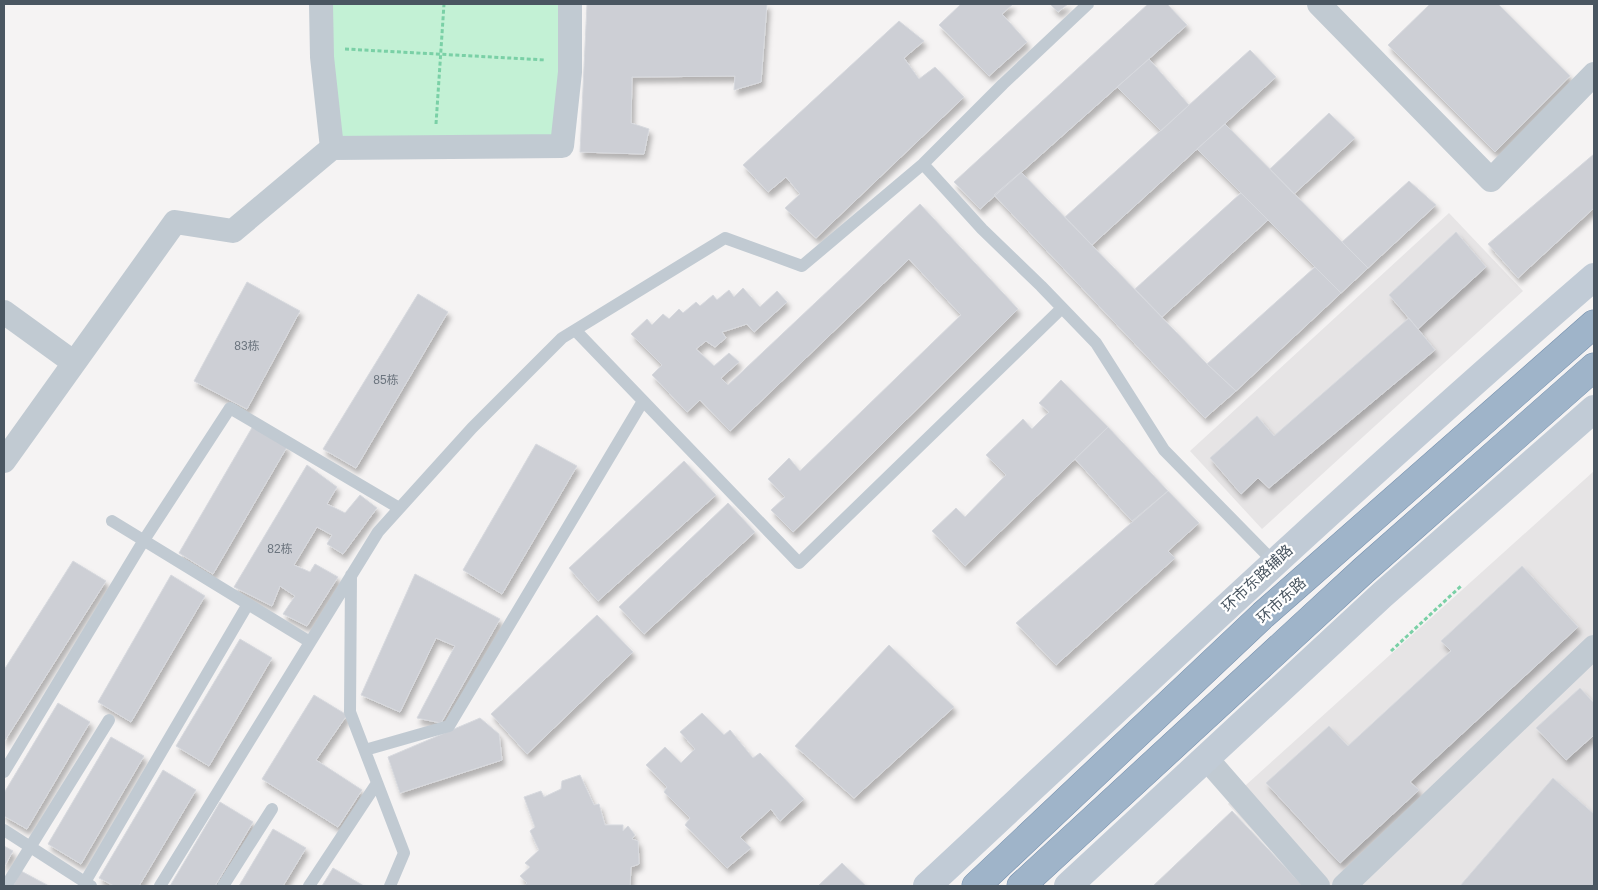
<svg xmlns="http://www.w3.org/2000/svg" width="1598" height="890" viewBox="0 0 1598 890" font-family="Helvetica,'Noto Sans SC',sans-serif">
  <defs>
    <filter id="shadow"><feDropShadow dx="3" dy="5.5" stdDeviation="2.5" flood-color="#0004"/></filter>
  </defs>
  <rect width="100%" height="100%" fill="#f5f3f3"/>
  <!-- education -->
  <path fill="#e6e4e5" d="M1449,213L1523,291L1262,529L1190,451Z
    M1594,471V886H1305L1228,804L1236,794Z"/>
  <!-- green -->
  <path fill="#c3f1d5" d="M321,4H570L562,146L332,148Z"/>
  <!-- building -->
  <path fill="#cdcfd5" stroke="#d7d9de" filter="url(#shadow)" d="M587,4H767L761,82L734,90L735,76L632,77L631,123L649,129L644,154L580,152Z
    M961,4H1013L1002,14L1027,42L989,76L939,25Z
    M1050,4H1068L1058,12Z
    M1148,4H1167L1187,25L980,209L954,182Z
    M1430,4H1498L1570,76L1495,152L1388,45Z
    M899,21L924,41L904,58L919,79L935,67L964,97L816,238L785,208L800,194L786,177L768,192L743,165Z
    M1250,50L1276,77L1092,245L1065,217Z
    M1149,59L1189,105L1161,131L1117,87Z
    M1329,113L1355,138L1294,194L1270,169Z
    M1225,124L1368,268L1341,293L1197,149Z
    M1594,154V208L1518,278L1488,244Z
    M1021,172L1207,364L1236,391L1205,418L994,195Z
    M1409,181L1436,205L1368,268L1342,242Z
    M1241,193L1268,220L1162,317L1135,289Z
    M920,204L1018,309L793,532L771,510L785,497L768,479L789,458L800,471L961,315L909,259L730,431L700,400L687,412L652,375L662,365L631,334L647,319L652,325L663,314L669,319L679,309L683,313L696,302L700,306L713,295L717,300L729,290L734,297L743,288L760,307L777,291L787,302L754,332L747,324L722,332L726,338L715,347L706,341L696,349L714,366L729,353L739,362L721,378L728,385Z
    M1456,232L1486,267L1418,329L1389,295Z
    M1315,267L1341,293L1236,391L1207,364Z
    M247,282L300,311L247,409L194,381Z
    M418,294L448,312L356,468L323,449Z
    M1409,318L1435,350L1269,488L1258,478L1241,494L1210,458L1257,416L1274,436Z
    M1061,380L1108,427L965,566L932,531L956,508L965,517L1006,475L986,455L1023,419L1032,429L1049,412L1039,403Z
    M253,426L287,447L213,574L179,553Z
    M1108,427L1168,491L1132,521L1075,459Z
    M536,444L577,466L502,594L463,570Z
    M684,461L716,495L598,601L569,568Z
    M307,465L337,487L327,504L345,513L360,495L377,508L343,554L327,544L332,535L317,527L294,565L310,572L315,564L338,577L307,626L283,614L295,596L280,586L272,606L234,587Z
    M1168,491L1199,523L1168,551L1175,558L1056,665L1016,623Z
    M728,503L755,532L644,634L619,607Z
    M73,561L106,581L4,742V670Z
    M1522,566L1578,627L1410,782L1419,790L1340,863L1266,783L1329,726L1348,746L1451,651L1441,641Z
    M415,574L500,619L441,723L417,718L455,646L436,638L400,712L361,695Z
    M171,575L205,596L131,722L98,702Z
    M597,615L633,652L527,754L491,714Z
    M240,639L272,658L209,766L176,746Z
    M889,645L954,707L854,798L795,746Z
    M1580,688L1594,703V735L1566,760L1536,728Z
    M314,695L347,715L316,760L362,790L338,827L262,779Z
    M58,703L90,722L27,829L4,816V793Z
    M702,713L724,735L730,730L753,758L760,753L804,799L780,821L771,809L740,837L751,848L727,868L685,825L690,818L664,792L667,787L646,765L665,747L681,763L695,749L680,732Z
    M480,718L499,734L502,760L400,793L388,757Z
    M111,737L144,756L81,864L48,844Z
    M163,770L196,790L139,886H114L99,878Z
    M580,775L594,805L599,804L605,825H623V831L628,826L635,835L632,839L638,841L639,864L631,867L630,886H524L527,883L520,876L530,867L525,863L539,850L530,831L535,827L524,797L541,791L544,797L561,789L562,781Z
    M1553,778L1594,814V886H1460Z
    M220,802L253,822L215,886H170Z
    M1232,811L1303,886H1153Z
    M273,829L306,848L283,886H239Z
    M4,846L13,851L4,867Z
    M842,863L866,886H818Z
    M333,868L364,886H322Z
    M21,871L49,886H13Z"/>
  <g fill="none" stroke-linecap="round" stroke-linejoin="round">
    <defs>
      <path id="trunk" d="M976,886L1263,615L1594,324
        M1021,886L1364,570L1594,367"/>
    </defs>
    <!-- trunk casing -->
    <use href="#trunk" stroke="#7690ad" stroke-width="29"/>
    <!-- path -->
    <path stroke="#7ad0a6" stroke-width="3" stroke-dasharray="4 2.5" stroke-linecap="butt" d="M345,49L546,60
      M436,124L444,4
      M1391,651L1461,586"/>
    <!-- service -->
    <path stroke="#c1cad2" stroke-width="12" d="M923,164L982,229L1041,286L1096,343L1164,450L1274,562
      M575,330L799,563L1062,308
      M112,521L310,642
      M351,575L350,712L404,853L390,886
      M365,750L449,726L643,401
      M4,772L144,540L230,408L399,508
      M4,830L91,886
      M85,882L248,604
      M6,886L109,720
      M160,886L378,532L472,428L562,338L725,238L802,266L923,164L1003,84L1088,4
      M223,886L272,809
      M309,886L377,783"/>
    <!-- minor -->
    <path stroke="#c1cad2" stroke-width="24" d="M321,4L322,57L332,148
      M1319,4L1491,180L1594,74
      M4,312L73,362
      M4,461L175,222L233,231L332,148L562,146L570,72V4
      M1206,758L1318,886
      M1344,886L1594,647"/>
    <!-- secondary -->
    <path stroke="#c1cbd6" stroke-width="28" d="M927,886C1147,681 1366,474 1594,277
      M1068,886L1382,595L1594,409"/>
    <!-- trunk -->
    <use href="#trunk" stroke="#9fb4c9" stroke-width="28"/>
  </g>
  <g text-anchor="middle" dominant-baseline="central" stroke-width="4.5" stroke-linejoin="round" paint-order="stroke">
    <!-- number labels -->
    <g font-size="12" fill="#6b747e">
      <text x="247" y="346">83栋</text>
      <text x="386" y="380">85栋</text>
      <text x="280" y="549">82栋</text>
    </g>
    <!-- street labels -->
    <g font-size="15" fill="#4a5661" stroke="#fff">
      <text transform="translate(1257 578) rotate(-43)">环市东路辅路</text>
      <text transform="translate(1281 600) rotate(-42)">环市东路</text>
    </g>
  </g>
  <!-- border -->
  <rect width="1598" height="890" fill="none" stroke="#4a5661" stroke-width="10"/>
</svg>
